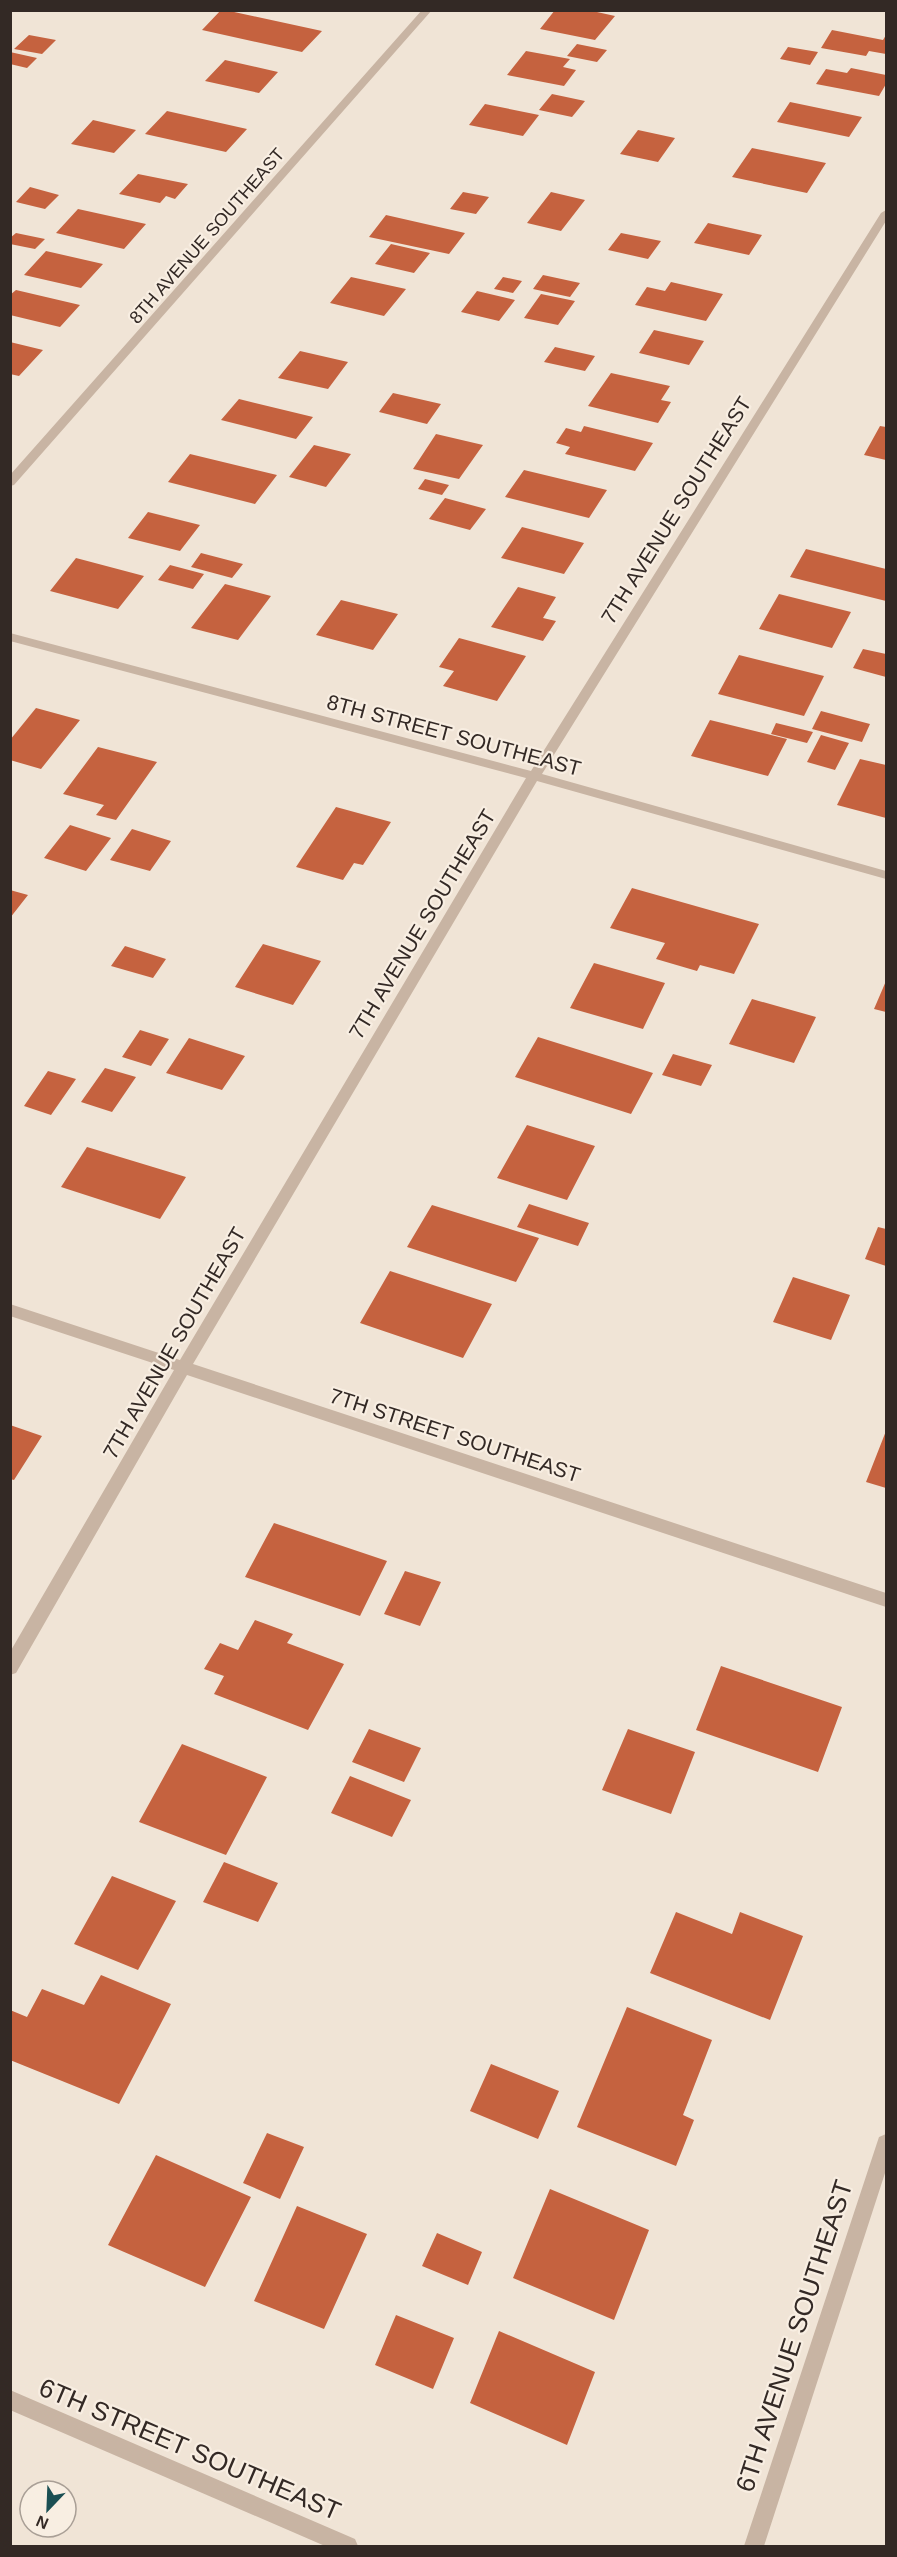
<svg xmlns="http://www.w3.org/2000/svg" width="897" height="2557" viewBox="0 0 897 2557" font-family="Helvetica,sans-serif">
  <rect width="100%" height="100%" fill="#f0e4d6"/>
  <!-- building -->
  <path fill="#c5623f" d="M221,10H225L322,31L302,52L202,30Z
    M555,10H588L615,16L595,40L540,29Z
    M832,30L883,40L886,35V54L869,51L866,56L821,48Z
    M29,35L56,40L42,54L14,49Z
    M577,44L607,50L597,62L567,56Z
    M788,47L818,52L810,65L780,59Z
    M526,51L570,59L563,67L576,70L564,86L507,75Z
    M10,52L37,58L27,68L10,64Z
    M225,60L278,72L259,93L205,81Z
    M851,68L886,75V84L879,96L816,84L826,69L847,73Z
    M552,94L585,101L572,117L539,110Z
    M790,102L862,117L849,137L777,122Z
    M485,104L539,115L523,136L469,125Z
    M167,111L247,129L226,152L145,134Z
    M93,120L136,130L114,153L71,144Z
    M638,130L675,138L658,162L620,154Z
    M752,148L826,163L807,193L732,177Z
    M138,174L188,184L175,199L166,196L160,203L119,194Z
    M30,187L59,195L45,209L16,202Z
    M463,192L489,197L476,214L450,209Z
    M551,192L585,200L561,231L527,223Z
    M78,209L146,224L124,249L56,233Z
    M386,215L465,233L449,254L369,237Z
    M708,223L762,235L749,255L694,243Z
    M16,233L45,239L35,249L10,244V238Z
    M621,233L661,241L648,259L608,250Z
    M391,244L430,253L414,273L375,264Z
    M46,251L103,264L81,288L24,275Z
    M543,275L580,283L570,297L533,289Z
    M351,277L406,289L384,316L330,303Z
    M503,277L522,281L513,293L494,289Z
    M671,282L723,294L706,321L635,305L647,287L665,291Z
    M16,290L80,305L60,327L10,315V295Z
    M477,291L515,300L499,321L461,312Z
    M541,294L575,301L558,325L524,318Z
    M654,330L704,341L689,365L639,353Z
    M10,342L43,350L19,376L10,374Z
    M555,347L595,356L585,371L544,362Z
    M300,351L348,362L328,389L278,378Z
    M611,373L670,386L661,400L671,402L658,423L588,406Z
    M393,393L441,404L427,424L379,412Z
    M239,399L313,417L296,439L221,420Z
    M584,426L653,443L635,471L565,454L570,447L556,443L566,428L581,432Z
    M880,426L886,427V460L864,455Z
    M436,434L483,445L459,479L413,469Z
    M314,445L351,454L326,487L289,477Z
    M190,454L277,475L255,504L168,482Z
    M524,470L607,490L589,518L505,497Z
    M425,479L449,485L442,495L418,489Z
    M445,498L486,509L470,530L429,519Z
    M148,512L200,525L180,551L128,538Z
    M522,527L584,543L564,574L501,558Z
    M806,549L886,569V601L790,577Z
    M201,553L243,564L232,578L191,567Z
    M76,558L144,576L118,609L50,591Z
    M170,565L204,574L193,589L158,580Z
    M225,584L271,596L238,640L191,628Z
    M518,587L556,597L543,618L556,621L543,641L491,627Z
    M779,594L851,612L832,648L759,629Z
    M341,600L398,614L373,650L316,635Z
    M459,638L526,656L497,701L443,686L454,671L439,667Z
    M863,649L886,654V677L853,668Z
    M739,655L824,676L804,716L718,694Z
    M36,708L80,720L41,769L10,760V740Z
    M821,711L870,724L862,742L812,729Z
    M710,720L787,739L768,776L691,756Z
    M776,723L813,732L807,743L771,734Z
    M821,735L849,743L835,770L807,762Z
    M98,747L157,762L116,820L96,815L104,805L63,794Z
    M860,759L886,765V818L837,805Z
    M336,807L391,822L363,865L354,863L343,880L296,867Z
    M70,825L111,838L86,871L44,858Z
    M132,829L171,841L150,871L110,860Z
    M632,888L759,924L734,974L700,965L697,971L656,959L665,943L610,928Z
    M10,890L28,895L10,918Z
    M263,944L321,961L293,1005L235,987Z
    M125,946L166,959L153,978L111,966Z
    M594,963L665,983L643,1029L570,1008Z
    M886,981V1012L874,1009Z
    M752,999L816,1017L794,1063L729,1044Z
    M140,1030L169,1039L151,1066L122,1057Z
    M538,1037L653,1073L631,1114L515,1077Z
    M189,1038L245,1056L222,1090L166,1073Z
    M673,1054L712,1065L701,1086L662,1075Z
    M105,1068L136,1077L112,1112L81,1102Z
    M48,1071L76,1079L51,1115L24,1106Z
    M527,1125L595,1146L567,1200L497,1178Z
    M87,1147L186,1177L160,1219L61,1187Z
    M529,1204L589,1223L578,1246L517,1227Z
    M432,1205L539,1238L516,1282L407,1247Z
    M878,1227L886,1229V1266L865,1259Z
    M390,1271L492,1304L463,1358L360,1323Z
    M793,1277L850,1295L831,1340L773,1322Z
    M10,1425L42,1436L14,1480L10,1479Z
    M886,1431V1488L866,1482Z
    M274,1523L387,1561L360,1616L245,1577Z
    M405,1571L441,1582L420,1626L384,1614Z
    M255,1620L293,1634L287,1643L344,1664L308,1730L214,1694L224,1676L204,1669L220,1643L238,1650Z
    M721,1666L842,1707L818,1772L696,1730Z
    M369,1729L421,1748L404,1782L352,1762Z
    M628,1729L695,1752L671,1814L602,1790Z
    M182,1744L267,1777L226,1855L139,1822Z
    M350,1776L411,1800L392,1837L331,1813Z
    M224,1862L278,1883L258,1922L203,1902Z
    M112,1876L176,1901L138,1970L74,1944Z
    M676,1912L732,1934L740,1912L803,1936L770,2020L650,1973Z
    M101,1975L171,2004L119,2104L10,2060V2010L27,2017L42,1989L84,2005Z
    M627,2007L712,2040L683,2115L694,2120L676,2166L577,2127Z
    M491,2064L559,2091L538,2139L470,2111Z
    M267,2133L304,2147L280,2199L243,2183Z
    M156,2155L251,2197L205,2287L108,2245Z
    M550,2189L649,2230L614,2320L513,2278Z
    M297,2206L367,2234L324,2329L254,2301Z
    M437,2233L482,2252L468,2285L422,2266Z
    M396,2315L454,2338L433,2389L375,2365Z
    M499,2331L595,2372L567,2445L470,2403Z"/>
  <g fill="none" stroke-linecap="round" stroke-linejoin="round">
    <!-- minor -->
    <path fill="#c8b4a3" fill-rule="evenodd" d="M422,10H432L14,485L10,486V475Z
      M886,210V221L542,774L886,871V879L537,781L193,1364L886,1593V1607L187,1375L16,1673L10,1675V1652L174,1370L10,1316V1304L180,1360L526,778L10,641V633L531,771L881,213Z
      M886,2134V2170L764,2546H744L877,2143L879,2137Z
      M10,2390L355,2539L358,2546H325L10,2410Z"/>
  </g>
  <g text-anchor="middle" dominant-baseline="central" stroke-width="4.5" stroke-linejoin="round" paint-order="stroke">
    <!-- far-street labels -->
    <g font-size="18" fill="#332925" stroke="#f8eee2">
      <text transform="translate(207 236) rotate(-49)">8TH AVENUE SOUTHEAST</text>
    </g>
    <!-- street labels -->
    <g font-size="21" fill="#332925" stroke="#f8eee2">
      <text transform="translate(676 510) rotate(-58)">7TH AVENUE SOUTHEAST</text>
      <text transform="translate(454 735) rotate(15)">8TH STREET SOUTHEAST</text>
      <text transform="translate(422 924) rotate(-59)">7TH AVENUE SOUTHEAST</text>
      <text transform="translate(174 1343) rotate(-60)">7TH AVENUE SOUTHEAST</text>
      <text transform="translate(455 1435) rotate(18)">7TH STREET SOUTHEAST</text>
    </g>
    <!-- near-street labels -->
    <g font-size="26" fill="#332925" stroke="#f8eee2">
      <text transform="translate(794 2336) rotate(-72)">6TH AVENUE SOUTHEAST</text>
      <text transform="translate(190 2449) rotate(23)">6TH STREET SOUTHEAST</text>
    </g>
  </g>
  <!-- border -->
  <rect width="897" height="2557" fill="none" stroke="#332925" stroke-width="24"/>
  <!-- north arrow -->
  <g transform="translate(48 2509) rotate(203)"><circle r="28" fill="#f8eee2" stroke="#a99f96" stroke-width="1.5"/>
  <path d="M0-4.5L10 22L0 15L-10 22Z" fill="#1b4f53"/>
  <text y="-9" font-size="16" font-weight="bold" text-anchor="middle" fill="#332925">N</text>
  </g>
</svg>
